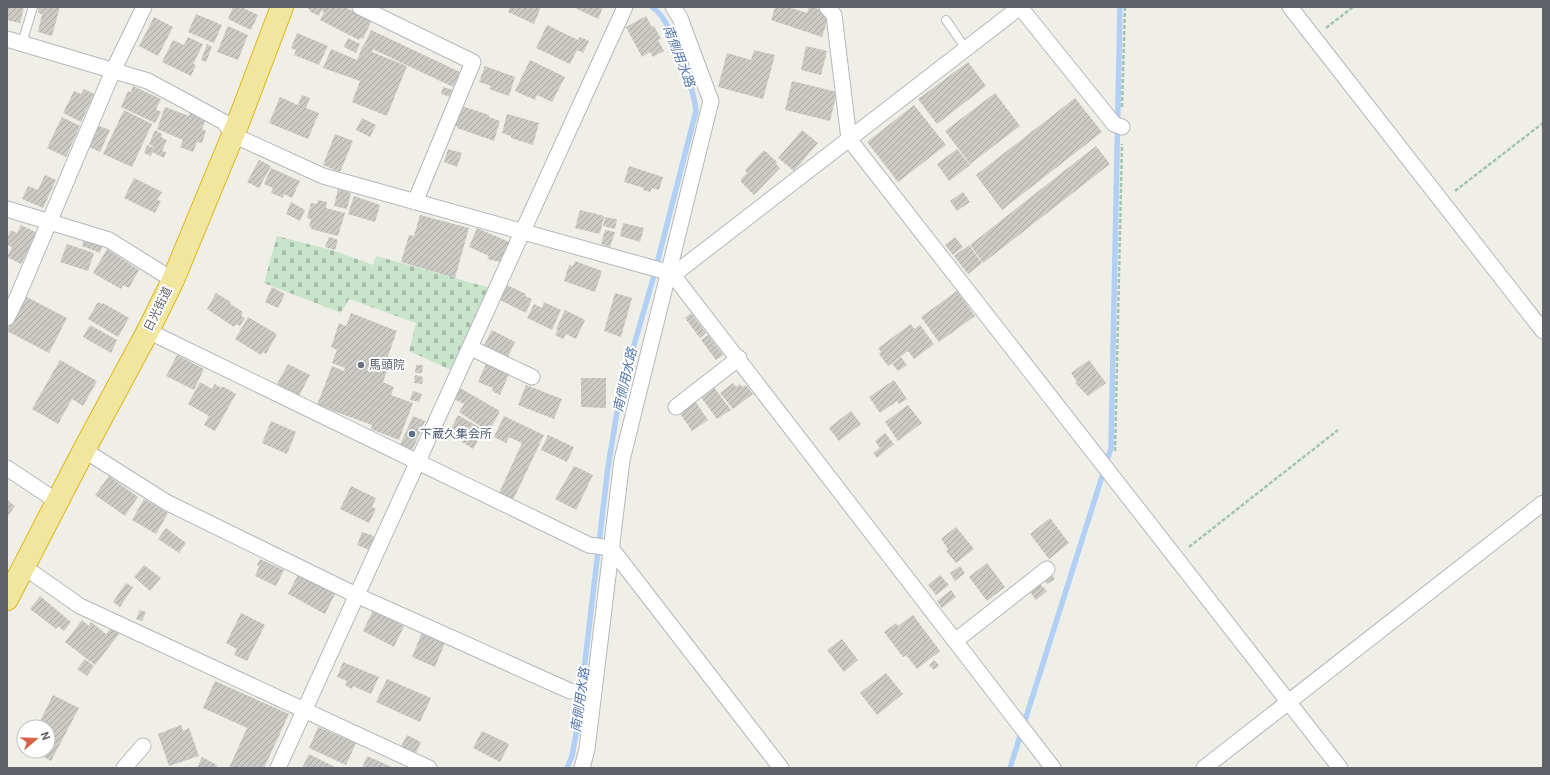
<svg xmlns="http://www.w3.org/2000/svg" width="1550" height="775" viewBox="0 0 1550 775" font-family="Roboto,'Noto Sans JP',sans-serif">
  <defs>
    <pattern id="cemetery-stones" width="16" height="16" patternUnits="userSpaceOnUse"><rect width="16" height="16" fill="#c8e4cb"/><path d="M2 7V4a2 2 0 0 1 4 0v3zM10 15v-3a2 2 0 0 1 4 0v3z" fill="#a6bca9"/></pattern>
    <pattern id="building-hatch" width="6" height="6" patternUnits="userSpaceOnUse"><rect width="6" height="6" fill="#cbcac4"/><path d="M-1 1l2-2M0 6l6-6M5 7l2-2" fill="none" stroke="#a8a7a3"/></pattern>
  </defs>
  <rect width="100%" height="100%" fill="#efefe8"/>
  <!-- cemetery -->
  <path fill="url(#cemetery-stones)" d="M277,236L335,251L373,265L376,256L490,288L451,370L409,351L416,323L349,299L341,313L264,283Z"/>
  <g fill="none" stroke-linecap="round" stroke-linejoin="round">
    <!-- stream -->
    <path stroke="#b2d0f6" stroke-width="5.5" d="M567,768L572,756L577,729L608,467L620,394L653,279L696,111C693,87 672,19 652,7
      M1010,768L1111,448L1120,7"/>
  </g>
  <!-- building -->
  <path fill="url(#building-hatch)" d="M7,7H24L20,23L7,20Z
    M39,7H60L52,36L38,32L42,14L38,13Z
    M233,7H241L258,15L251,30L228,19Z
    M307,7H344L372,20L363,39L360,38L359,40L320,20L324,12L321,11L319,16L309,11L310,10Z
    M510,7H541L534,24L508,12Z
    M573,7H603L598,19Z
    M775,7H788L807,13L809,7H812L830,13L822,37L771,20Z
    M196,14L222,25L214,43L188,32Z
    M646,16L652,27L654,26L661,39L658,40L664,51L653,57L650,52L642,57L626,27Z
    M154,17L173,27L158,56L139,46Z
    M547,25L578,40L580,37L589,41L583,53L577,50L570,64L536,48Z
    M228,26L248,35L238,60L217,52Z
    M371,30L460,72L453,87L364,45Z
    M297,33L328,46L319,65L294,55L296,50L291,48Z
    M188,37L203,44L193,64L196,65L191,76L162,62L173,40L184,45Z
    M348,38L360,44L356,53L344,47Z
    M207,44L212,47L206,62L201,60Z
    M363,45L373,49L372,52L407,66L387,116L352,102L360,81L323,68L331,49L357,60Z
    M806,46L827,51L821,75L801,70Z
    M754,50L775,55L763,99L718,87L727,53L751,60Z
    M530,60L565,77L552,102L537,95L535,100L515,91Z
    M968,62L986,86L937,124L918,99Z
    M485,66L515,77L509,96L489,89L491,86L479,82Z
    M792,81L837,92L830,121L785,110Z
    M133,86L161,99L156,109L161,112L155,123L121,107L128,91L131,92Z
    M443,87L453,90L451,97L441,94Z
    M84,89L94,94L81,122L63,113L74,91L81,94Z
    M995,93L1020,126L970,164L945,131Z
    M302,95L310,98L306,108L319,113L308,139L269,123L280,97L298,105Z
    M1075,98L1102,132L1002,210L976,175Z
    M914,105L946,145L898,182L867,142Z
    M462,106L489,115V117L500,121L494,141L457,128L458,126H455Z
    M165,107L189,116L190,113L206,119L202,129L206,131L202,143L197,142L193,152L180,147L183,140L157,129Z
    M124,110L152,124L132,167L103,154Z
    M507,114L539,123L533,145L511,138V136L502,133Z
    M62,117L80,126L66,157L47,148Z
    M362,118L376,125L370,137L356,130Z
    M96,125L110,130L100,152L87,146Z
    M155,130L162,134L161,137L167,140L162,151L166,152L164,158L152,152L151,156L144,153L147,145L154,148V147L149,144Z
    M802,130L818,143L794,171L778,158Z
    M335,134L353,141L340,172L323,165Z
    M1096,146L1110,164L983,263L970,245Z
    M448,149L462,153L457,167L444,162Z
    M957,149L970,165L949,181L937,164Z
    M764,150L777,162L776,164L780,168L754,195L741,182V179L747,173L745,170Z
    M259,160L271,166L259,188L247,182Z
    M629,166L663,177L659,190L652,188L650,192L643,190L644,188L624,182Z
    M271,168L300,181L292,198L284,194L283,198L271,193L273,188L264,184Z
    M45,175L56,180L43,208L22,199L28,186L38,190Z
    M134,178L162,192L157,200L161,201L155,213L124,198Z
    M338,189L351,193L347,209L334,206Z
    M963,192L970,202L957,211L950,201Z
    M354,196L380,205L375,222L348,214Z
    M318,200L327,202L326,208L345,213L338,236L311,229L312,227H309L311,219L307,218L311,203L317,204Z
    M291,202L305,210L300,221L286,214Z
    M580,210L604,216L600,234L575,228Z
    M420,215L469,228L455,278L401,262L409,235L414,236Z
    M605,217L617,219L615,229L603,226Z
    M623,223L644,228L640,242L620,236Z
    M21,225L37,233L21,264L7,257L12,247L7,245V238L11,230L17,233Z
    M477,228L509,242L500,262L487,259L489,256L469,247Z
    M605,230L615,232L610,247L601,244Z
    M329,237L338,240L335,250L325,247Z
    M955,237L963,247L953,255L945,245Z
    M84,238L103,245L100,253L82,246Z
    M67,244L94,253L88,271L60,262Z
    M969,245L982,263L968,274L954,256Z
    M107,249L139,270L129,288L123,285L121,289L93,273Z
    M575,261L602,271L595,292L564,281L569,265L573,266Z
    M507,285L526,294L525,296L532,299L526,313L500,300Z
    M272,287L285,294L278,308L265,302Z
    M957,291L975,316L939,342L921,317Z
    M216,293L231,302L230,304L243,312L241,316L245,318L240,326L236,324L234,327L207,309Z
    M615,293L632,298L621,337L604,331Z
    M25,296L67,318L49,353L7,331Z
    M98,302L102,304L103,303L129,318L118,337L88,319Z
    M544,302L561,310L552,330L527,318L534,304L542,308Z
    M565,310L585,320L576,339L566,334L563,339L555,335L558,330L556,329Z
    M351,313L397,331L387,359L391,360L383,382L394,387L391,395L413,403L399,440L371,429L372,425L317,405L332,366L344,371L345,368L332,363L337,350L331,347L339,323L346,326Z
    M691,313L706,333L700,338L685,318Z
    M248,317L277,334L266,354L263,352L261,355L235,339Z
    M911,324L914,329L920,325L934,344L914,359L908,351L888,366L879,354L881,352L878,348Z
    M90,325L117,340L111,353L83,337Z
    M492,330L515,342L508,357L484,345Z
    M708,335L723,355L716,360L701,340Z
    M177,355L204,369L194,390L166,376Z
    M901,357L907,365L898,371L892,364Z
    M60,360L97,381L83,406L72,399L58,424L32,409Z
    M1089,360L1106,383L1088,396L1075,383L1077,382L1071,373Z
    M288,364L310,375L299,396L277,384Z
    M486,364L509,374L500,395L492,391L493,388L478,382Z
    M416,365H423L422,373H415Z
    M415,375L423,377L422,384L414,383Z
    M581,378H606V408L581,407Z
    M894,380L907,399L899,404L897,401L880,413L869,397Z
    M200,382L212,389L215,384L221,388L222,386L236,394L215,431L204,425L209,416L188,404Z
    M733,383L736,387L740,384L742,387L746,385L753,394L733,409L720,393Z
    M526,385L562,399L554,419L518,405Z
    M713,386L731,410L717,419L700,396Z
    M460,388L500,411L489,432L459,412L464,404L454,399Z
    M413,391L422,394L419,402L410,400Z
    M695,401L708,420L692,431L679,412Z
    M908,405L922,423L898,441L885,422Z
    M851,411L861,424L839,441L829,428Z
    M458,415L484,430L473,449L449,433Z
    M413,416L425,421L412,451L400,445Z
    M504,416L544,435L513,500L499,493L522,443L509,437L506,443L494,437Z
    M271,421L296,432L287,454L262,443Z
    M885,433L894,444L877,458L873,453L880,448L875,441Z
    M548,435L574,447L567,462L541,450Z
    M574,466L593,475L576,510L555,499Z
    M109,476L138,497L125,516L95,495Z
    M351,486L376,498L372,507L376,509L369,523L340,509Z
    M144,499L168,513L156,534L132,520Z
    M7,500L15,506L7,517Z
    M1050,518L1069,543L1049,559L1030,534Z
    M956,527L974,549L956,563L946,551L948,549L941,539Z
    M166,528L186,543L179,553L158,539Z
    M362,532L374,536L369,550L357,545Z
    M260,559L284,570L276,586L255,576L259,567L257,565Z
    M987,563L1005,587L987,601L969,577Z
    M144,565L161,578L150,591L134,577Z
    M960,566L965,573L955,581L950,573Z
    M300,571L337,590L325,614L288,594Z
    M940,575L949,585L936,595L928,585Z
    M1052,575L1055,579L1047,584L1044,580Z
    M126,583L133,587L120,607L113,602Z
    M1040,584L1047,591L1036,600L1030,592Z
    M951,590L956,597L942,608L937,601Z
    M40,596L71,622L64,631L58,626L56,629L30,609Z
    M140,610L146,612L142,621L136,619Z
    M373,610L404,626L394,647L363,631Z
    M241,613L265,625L247,661L234,655L237,649L226,643Z
    M913,615L940,651L917,669L906,655L903,657L884,632L896,623L898,626Z
    M82,620L89,626L91,622L106,634L111,628L119,634L95,665L65,642Z
    M423,630L446,640L435,667L412,657Z
    M842,639L858,660L844,672L827,650Z
    M85,659L94,666L87,676L77,669Z
    M934,660L939,665L934,670L929,665Z
    M343,662L379,677L371,694L353,686L352,689L345,685L347,681L337,677Z
    M886,673L903,694L877,715L860,693Z
    M387,679L431,698L420,722L376,702Z
    M215,681L289,714L264,768H229L247,728L203,708Z
    M53,695L79,708L51,761L33,751H48V727H37Z
    M181,725L183,731L189,728L199,756L169,766L158,734Z
    M318,727L356,743L346,765L309,748Z
    M482,731L509,744L500,762L473,748Z
    M407,735L421,742L416,753L401,746Z
    M309,754L337,768H302Z
    M367,756L394,768H362Z
    M202,757L217,765L216,768H197Z"/>
  <g fill="none" stroke-linecap="round" stroke-linejoin="round">
    <defs>
      <path id="lane" d="M946,20L966,49
        M22,43L33,7"/>
      <path id="street" d="M360,7L473,62L415,202
        M827,7L834,15L849,139L1340,768
        M1020,7L1114,124L1122,127
        M1290,7L1543,331
        M7,39L148,81L224,122L233,135L323,176L660,270L673,275L1020,7
        M7,209L109,240L173,280
        M673,275L1053,768
        M7,318L17,298L113,71L144,7
        M148,331L589,545L611,548L781,768
        M471,348L532,377
        M676,407L739,358
        M84,450L166,502L356,595L570,691
        M7,468L58,502
        M24,567L80,606L429,768
        M955,641L1047,569
        M124,768L143,746
        M278,768L625,7
        M582,768L587,749L622,460L711,101L680,18L673,7
        M1204,768L1543,503"/>
      <path id="highway" d="M7,599L84,450L148,331L173,280L238,123L282,7"/>
    </defs>
    <!-- lane casing -->
    <use href="#lane" stroke="#b5b7bb" stroke-width="10"/>
    <!-- street casing -->
    <use href="#street" stroke="#b5b7bb" stroke-width="17"/>
    <!-- highway casing -->
    <use href="#highway" stroke="#ddb71b" stroke-width="24"/>
    <!-- path -->
    <path stroke="#a1c4af" stroke-width="2.5" stroke-dasharray="4 2" stroke-linecap="butt" d="M1326,28L1353,7
      M1122,107L1125,7
      M1455,191L1543,123
      M1115,451L1122,144
      M1189,547L1338,430"/>
    <!-- lane -->
    <use href="#lane" stroke="#fff" stroke-width="8"/>
    <!-- street -->
    <use href="#street" stroke="#fff" stroke-width="15"/>
    <!-- highway -->
    <use href="#highway" stroke="#f1e69d" stroke-width="22"/>
  </g>
  <!-- markers -->
  <circle fill="#6b7280" stroke="#fff" stroke-width="1.5" cx="361" cy="365" r="4"/>
  <circle fill="#5c6f8a" stroke="#fff" stroke-width="1.5" cx="412" cy="434" r="4"/>
  <g text-anchor="middle" dominant-baseline="central" stroke-width="4" stroke-linejoin="round" paint-order="stroke">
    <!-- street labels -->
    <g font-size="12" fill="#5f6266" stroke="#fff">
      <text transform="translate(158 309) rotate(-64)">日光街道</text>
    </g>
    <!-- worship labels -->
    <g font-size="12" fill="#5b616d" stroke="#fff" text-anchor="start">
      <text x="369" y="365">馬頭院</text>
    </g>
    <!-- service labels -->
    <g font-size="12" fill="#4e5e75" stroke="#fff" text-anchor="start">
      <text x="420" y="434">下蔵久集会所</text>
    </g>
    <!-- water labels -->
    <g font-size="13" font-style="italic" fill="#5375af" stroke="#fff">
      <text transform="translate(679 56) rotate(69)">南側用水路</text>
      <text transform="translate(625 380) rotate(-77)">南側用水路</text>
      <text transform="translate(580 700) rotate(-82)">南側用水路</text>
    </g>
  </g>
  <!-- border -->
  <rect width="1550" height="775" fill="none" stroke="#5f6266" stroke-width="16"/>
  <!-- north arrow -->
  <g transform="translate(36 739) rotate(71)"><circle r="19" fill="#ffffff" stroke="#bfc0c2"/>
  <path d="M0-3L7 15L0 10L-7 15Z" fill="#d66347"/>
  <text y="-6" font-size="11" font-weight="bold" text-anchor="middle" fill="#5f6266">N</text>
  </g>
</svg>
